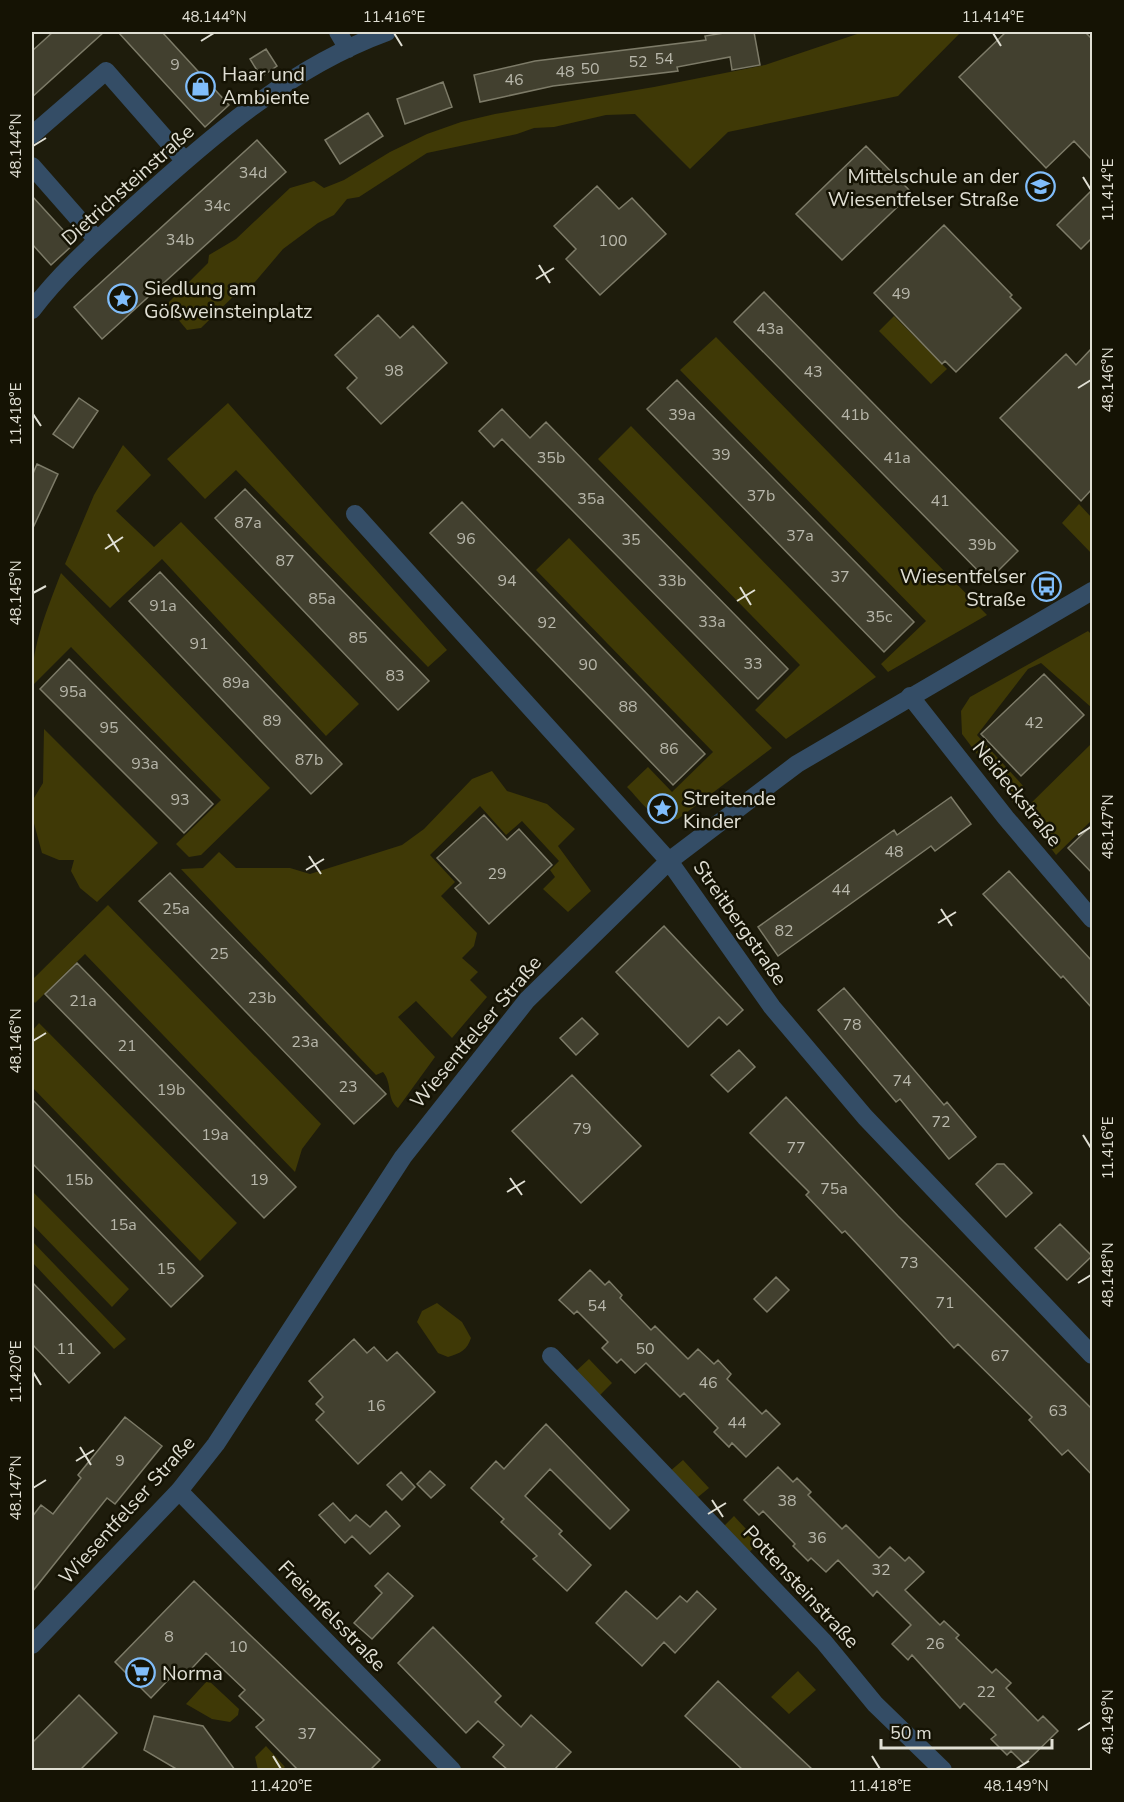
<svg xmlns="http://www.w3.org/2000/svg" width="1124" height="1802" viewBox="0 0 1124 1802" font-family="'Nunito Sans',sans-serif">
  <rect width="100%" height="100%" fill="#1e1c0c"/>
  <!-- green -->
  <path fill="#3f3906" d="M863,32H961L898,96L728,132L690,169L635,114L606,115L554,127L534,128L517,134L427,153L359,197L347,199L334,215L318,223L283,249L255,282L242,288L201,328L187,330L166,305L208,263L209,255L236,239L290,188L314,181L324,188L344,180L390,152L427,134L461,122L495,114L654,87L765,65Z
    M894,316L947,369L931,384L879,331Z
    M716,337L987,615L888,672L881,664L926,621L680,370Z
    M228,403L447,650L428,667L236,470L205,499L167,459Z
    M631,426L876,677L786,739L755,710L800,665L598,459Z
    M123,445L151,475L116,511L154,547L181,522L359,704L326,736L162,559L110,608L65,564L94,495Z
    M1079,504L1092,518V554L1062,523Z
    M569,538L772,748L678,819C653,823 643,803 627,787L648,767L672,792L713,752L536,570Z
    M61,573L270,788L201,855L189,857L176,844L221,800L71,647L32,686C31,647 47,610 61,573Z
    M1088,631L1092,635V708L1041,663L1028,669L977,735L1025,788L1013,802L962,734L961,711L970,697Z
    M44,729L158,843L97,902L80,888L71,871L74,860H59L42,853L32,816L34,798L43,783Z
    M1092,743V820L1056,855L1023,811Z
    M492,771L507,791L547,804L575,829L558,846L591,891L568,912L543,889L555,877L550,870L559,861L522,821L506,835L480,806L430,855L455,882L441,896L477,933L474,946L462,958L478,972L470,980L487,997L452,1038L416,1001L398,1017L435,1057L398,1108C386,1099 393,1084 383,1072L376,1075L181,869L203,868L219,852L236,868H290L310,874L402,845L424,829L472,779Z
    M108,905L321,1124L302,1149L295,1172L85,954L35,1003L33,1000L32,980Z
    M39,1023L237,1223L200,1261L32,1087V1031Z
    M32,1191L129,1289L112,1307L32,1224Z
    M32,1241L126,1339L114,1349L32,1262Z
    M437,1303L462,1322L471,1338C467,1350 461,1353 448,1357L438,1353L417,1322L422,1311Z
    M589,1359L612,1383L598,1397L574,1373Z
    M683,1460L709,1488L698,1497L669,1472Z
    M734,1516L759,1543L743,1558L718,1532Z
    M798,1671L816,1690L789,1714L771,1697Z
    M208,1680L239,1709L238,1715L230,1722L212,1719L186,1704Z
    M266,1746L285,1767L281,1770H258L255,1757Z"/>
  <!-- building -->
  <path fill="#42402f" stroke="#7d7b68" stroke-width="1.5" d="M53,32H104L32,97V51Z
    M118,32H162L229,105L205,127Z
    M730,32H754L760,65L732,70L730,57L677,67L678,71L553,86L480,102L474,75L535,61L706,40L705,36Z
    M1006,32H1085L1092,39V160L1074,141L1046,168L959,77Z
    M266,49L277,66L261,77L250,59Z
    M443,82L452,107L405,124L397,99Z
    M368,113L383,136L340,164L325,140Z
    M257,140L286,172L102,339L74,307Z
    M866,146L912,193L842,260L796,214Z
    M597,186L619,209L632,198L666,234L600,295L566,259L576,249L554,226Z
    M1092,190V238L1081,249L1057,225Z
    M32,196L75,243L51,265L32,244Z
    M944,225L1012,295L1010,297L1021,308L956,372L945,361L942,364L874,293Z
    M764,292L1018,551L988,581L734,322Z
    M378,315L400,338L413,326L447,363L381,424L347,388L357,378L335,355Z
    M1092,348V489L1081,501L1000,418L1066,354L1076,365Z
    M677,380L914,622L884,652L647,409Z
    M79,398L98,411L73,448L53,434Z
    M502,409L530,438L546,422L788,669L758,699L502,439L494,447L479,431Z
    M37,464L58,474L32,530V476Z
    M245,489L429,681L398,710L215,518Z
    M462,502L705,754L673,785L430,533Z
    M160,572L342,764L311,794L129,601Z
    M69,659L213,804L184,833L40,689Z
    M1044,674L1084,715L1021,776L981,734Z
    M951,797L971,824L935,851L931,846L778,956L758,927L894,830L897,835Z
    M484,815L507,840L519,829L552,865L489,924L455,888L461,883L437,858Z
    M1092,825V873L1068,848Z
    M1009,871L1092,961V1008L1063,976L1061,978L983,894Z
    M170,873L386,1094L354,1124L139,901Z
    M664,926L743,1010L727,1025L719,1017L688,1047L616,972Z
    M77,963L296,1187L264,1218L45,994Z
    M844,988L944,1105L947,1102L976,1137L949,1159L900,1099L896,1102L818,1010Z
    M582,1018L598,1034L576,1055L560,1038Z
    M739,1050L755,1067L728,1092L711,1075Z
    M572,1075L641,1146L581,1203L512,1131Z
    M786,1097L898,1216L1092,1409V1475L1068,1450L1062,1455L1029,1420L1032,1417L958,1344L954,1348L845,1231L842,1233L806,1195L809,1192L750,1133Z
    M32,1099L203,1276L171,1307L32,1163Z
    M997,1164H1004L1032,1193L1006,1217L976,1184Z
    M1060,1224L1092,1256L1067,1280L1035,1248Z
    M590,1270L605,1285L609,1281L622,1295L620,1298L651,1330L655,1326L688,1359L698,1349L714,1364L718,1360L731,1374L727,1379L762,1414L766,1410L780,1424L746,1457L732,1443L729,1447L714,1432L718,1428L684,1393L680,1397L646,1363L635,1373L621,1359L617,1363L602,1348L608,1342L577,1311L574,1314L559,1300Z
    M776,1277L789,1290L767,1312L754,1299Z
    M32,1282L100,1353L69,1383L32,1344Z
    M354,1339L367,1353L374,1347L387,1361L397,1352L435,1392L358,1464L316,1420L324,1412L316,1404L323,1397L309,1381Z
    M125,1417L162,1446L115,1504L107,1498L32,1592V1517L41,1505L53,1514L81,1478L78,1475Z
    M546,1424L629,1510L610,1529L550,1469L525,1496L562,1531L559,1534L591,1565L567,1591L533,1559L537,1556L501,1522L504,1519L471,1488L496,1461L504,1469Z
    M778,1467L793,1482L797,1478L811,1492L808,1495L842,1529L846,1525L879,1558L890,1547L905,1561L909,1557L924,1572L905,1590L940,1625L944,1621L959,1635L956,1638L992,1673L996,1669L1011,1683L1006,1688L1038,1721L1043,1716L1058,1731L1024,1764L1011,1751L1007,1755L991,1739L996,1735L964,1703L960,1708L912,1655L908,1660L892,1644L911,1625L877,1591L873,1596L838,1560L826,1572L811,1558L808,1561L793,1546L795,1544L763,1511L759,1515L744,1500Z
    M430,1471L445,1485L431,1498L417,1484Z
    M401,1472L415,1487L402,1500L387,1485Z
    M333,1503L350,1521L356,1515L370,1527L386,1511L400,1526L370,1554L352,1536L345,1543L319,1515Z
    M388,1573L413,1596L372,1639L354,1623L382,1593L375,1586Z
    M194,1581L380,1760L370,1770H298L256,1727L264,1720L239,1696L245,1690L206,1653L182,1679L172,1670L167,1675L169,1679L151,1698L115,1662Z
    M626,1591L657,1619L680,1596L687,1602L697,1591L716,1609L675,1653L664,1642L642,1666L596,1623Z
    M433,1627L501,1696L495,1702L521,1727L531,1715L571,1752L554,1770H508L493,1757L504,1745L478,1721L466,1733L398,1663Z
    M718,1681L753,1714L813,1770H743L685,1716Z
    M79,1695L117,1733L80,1770H32V1743Z
    M154,1716L203,1726L235,1770H178L144,1750Z"/>
  <g fill="none" stroke-linecap="round" stroke-linejoin="round">
    <!-- street -->
    <path stroke="#344d66" stroke-width="18" d="M338,32L348,49
      M32,135L106,71L184,160
      M32,166L97,240
      M32,310C60,273 96,241 130,210C207,140 288,68 387,32
      M355,514L669,861L772,1007L865,1117L1092,1355
      M910,696L1006,818L1092,919
      M551,1356L824,1642L875,1704L943,1770
      M179,1491L452,1770
      M32,1645L179,1491L216,1444L403,1157L527,1000L669,861L797,764L1092,591"/>
  </g>
  <!-- ticks -->
  <path fill="none" stroke="#e0dfd4" stroke-width="2" d="M394,33L402,46M993,33L1001,46M201,41L214,33M33,146L46,138M1083,177L1091,190M539,265L550,283M536,279L554,268M1078,388L1091,380M33,414L41,426M108,534L119,552M105,549L123,537M740,587L751,605M33,593L46,586M737,601L755,590M1078,835L1091,827M309,856L321,874M306,870L324,859M941,909L952,926M938,923L956,912M33,1041L46,1033M1083,1135L1091,1148M510,1178L522,1195M507,1192L525,1181M1078,1283L1091,1275M33,1372L41,1385M80,1447L91,1465M76,1461L94,1450M33,1488L46,1480M712,1500L723,1517M708,1514L726,1503M1078,1730L1091,1722M273,1756L281,1769M872,1756L880,1769M1016,1769L1029,1761"/>
  <!-- icons -->
  <defs>
    <symbol id="shop-ring" viewBox="-11 -11 22 22"><circle r="9.5" fill="#151304" stroke="#80bdfa" stroke-width="1.5"/><path d="M-5-2.5h2.3a2.7 3.5 0 0 1 5.4 0H5L5.5 6h-11ZM-1.5-2.5h3a1.5 2.3 0 0 0-3 0Z" fill="#80bdfa"/></symbol>
    <symbol id="school-ring" viewBox="-11 -11 22 22"><circle r="9.5" fill="#151304" stroke="#80bdfa" stroke-width="1.5"/><path d="M0-5L7-2L0 1L-7-2ZM-4 1L0 2.5L4 1V4Q0 6-4 4Z" fill="#80bdfa"/></symbol>
    <symbol id="sight-ring" viewBox="-11 -11 22 22"><circle r="9.5" fill="#151304" stroke="#80bdfa" stroke-width="1.5"/><path d="M0-6L1.8-2.2L6-1.7L2.9 1.2L3.7 5.4L0 3.3L-3.7 5.4L-2.9 1.2L-6-1.7L-1.8-2.2Z" fill="#80bdfa"/></symbol>
    <symbol id="bus-ring" viewBox="-11 -11 22 22"><circle r="9.5" fill="#151304" stroke="#80bdfa" stroke-width="1.5"/><path d="M-5-6H5V4H4V6H2V4H-2V6H-4V4H-5ZM-3.5-4V0h7V-4ZM-3.5 1.2v1.5H-2V1.2ZM2 1.2v1.5H3.5V1.2Z" fill="#80bdfa"/></symbol>
    <symbol id="supermarket-ring" viewBox="-11 -11 22 22"><circle r="9.5" fill="#151304" stroke="#80bdfa" stroke-width="1.5"/><path d="M-6-5.5h2.5l.6 2H6L4.5 2H-2.5L-4.4-4H-6ZM-1.5 3.2a1.3 1.3 0 1 0 .1 0ZM3 3.2a1.3 1.3 0 1 0 .1 0Z" fill="#80bdfa"/></symbol>
  </defs>
  <g fill-rule="evenodd">
    <use href="#shop-ring" x="184" y="70" width="33" height="33"/>
    <use href="#school-ring" x="1024" y="170" width="33" height="33"/>
    <use href="#sight-ring" x="106" y="282" width="33" height="33"/>
    <use href="#bus-ring" x="1030" y="570" width="33" height="33"/>
    <use href="#sight-ring" x="646" y="792" width="33" height="33"/>
    <use href="#supermarket-ring" x="124" y="1656" width="33" height="33"/>
  </g>
  <g text-anchor="middle" dominant-baseline="central" stroke-width="5" stroke-linejoin="round" paint-order="stroke">
    <!-- number labels -->
    <g font-size="16" fill="#b8b7ab">
      <text x="664" y="59">54</text>
      <text x="638" y="62">52</text>
      <text x="175" y="65">9</text>
      <text x="590" y="69">50</text>
      <text x="565" y="72">48</text>
      <text x="514" y="80">46</text>
      <text x="253" y="173">34d</text>
      <text x="217" y="206">34c</text>
      <text x="180" y="240">34b</text>
      <text x="613" y="241">100</text>
      <text x="901" y="294">49</text>
      <text x="770" y="329">43a</text>
      <text x="394" y="371">98</text>
      <text x="813" y="372">43</text>
      <text x="682" y="415">39a</text>
      <text x="855" y="415">41b</text>
      <text x="721" y="455">39</text>
      <text x="551" y="458">35b</text>
      <text x="897" y="458">41a</text>
      <text x="761" y="496">37b</text>
      <text x="591" y="499">35a</text>
      <text x="940" y="501">41</text>
      <text x="248" y="523">87a</text>
      <text x="800" y="536">37a</text>
      <text x="466" y="539">96</text>
      <text x="631" y="540">35</text>
      <text x="982" y="545">39b</text>
      <text x="285" y="561">87</text>
      <text x="840" y="577">37</text>
      <text x="507" y="581">94</text>
      <text x="672" y="581">33b</text>
      <text x="322" y="599">85a</text>
      <text x="163" y="606">91a</text>
      <text x="879" y="617">35c</text>
      <text x="712" y="622">33a</text>
      <text x="547" y="623">92</text>
      <text x="358" y="638">85</text>
      <text x="199" y="644">91</text>
      <text x="753" y="664">33</text>
      <text x="588" y="665">90</text>
      <text x="395" y="676">83</text>
      <text x="236" y="683">89a</text>
      <text x="73" y="692">95a</text>
      <text x="628" y="707">88</text>
      <text x="272" y="721">89</text>
      <text x="1034" y="723">42</text>
      <text x="109" y="728">95</text>
      <text x="669" y="749">86</text>
      <text x="309" y="760">87b</text>
      <text x="145" y="764">93a</text>
      <text x="180" y="800">93</text>
      <text x="894" y="852">48</text>
      <text x="497" y="874">29</text>
      <text x="841" y="890">44</text>
      <text x="176" y="909">25a</text>
      <text x="784" y="931">82</text>
      <text x="219" y="954">25</text>
      <text x="262" y="998">23b</text>
      <text x="83" y="1001">21a</text>
      <text x="852" y="1025">78</text>
      <text x="305" y="1042">23a</text>
      <text x="127" y="1046">21</text>
      <text x="902" y="1081">74</text>
      <text x="348" y="1087">23</text>
      <text x="171" y="1090">19b</text>
      <text x="941" y="1122">72</text>
      <text x="582" y="1129">79</text>
      <text x="215" y="1135">19a</text>
      <text x="796" y="1148">77</text>
      <text x="79" y="1180">15b</text>
      <text x="259" y="1180">19</text>
      <text x="834" y="1189">75a</text>
      <text x="123" y="1225">15a</text>
      <text x="909" y="1263">73</text>
      <text x="166" y="1269">15</text>
      <text x="945" y="1303">71</text>
      <text x="597" y="1306">54</text>
      <text x="66" y="1349">11</text>
      <text x="645" y="1349">50</text>
      <text x="1000" y="1356">67</text>
      <text x="708" y="1383">46</text>
      <text x="376" y="1406">16</text>
      <text x="1058" y="1411">63</text>
      <text x="737" y="1423">44</text>
      <text x="120" y="1461">9</text>
      <text x="787" y="1501">38</text>
      <text x="817" y="1538">36</text>
      <text x="881" y="1570">32</text>
      <text x="169" y="1637">8</text>
      <text x="935" y="1644">26</text>
      <text x="238" y="1647">10</text>
      <text x="986" y="1692">22</text>
      <text x="307" y="1734">37</text>
    </g>
    <!-- poi labels -->
    <g font-size="20" fill="#e0dfd4" stroke="#151304" text-anchor="start">
      <text x="222" y="74">Haar und<tspan x="222" dy="23">Ambiente</tspan></text>
      <text x="1019" y="176" text-anchor="end">Mittelschule an der<tspan x="1019" dy="23">Wiesentfelser Straße</tspan></text>
      <text x="144" y="288">Siedlung am<tspan x="144" dy="23">Gößweinsteinplatz</tspan></text>
      <text x="1026" y="576" text-anchor="end">Wiesentfelser<tspan x="1026" dy="23">Straße</tspan></text>
      <text x="683" y="798">Streitende<tspan x="683" dy="23">Kinder</tspan></text>
      <text x="162" y="1673">Norma</text>
    </g>
    <!-- street labels -->
    <g font-size="20" fill="#e0dfd4" stroke="#151304">
      <text transform="translate(128 185) rotate(-42)">Dietrichsteinstraße</text>
      <text transform="translate(1017 794) rotate(51)">Neideckstraße</text>
      <text transform="translate(740 923) rotate(55)">Streitbergstraße</text>
      <text transform="translate(476 1032) rotate(-50)">Wiesentfelser Straße</text>
      <text transform="translate(127 1510) rotate(-48)">Wiesentfelser Straße</text>
      <text transform="translate(801 1587) rotate(47)">Pottensteinstraße</text>
      <text transform="translate(332 1616) rotate(46)">Freienfelsstraße</text>
    </g>
  </g>
  <!-- border -->
  <rect width="1124" height="1802" fill="none" stroke="#151304" stroke-width="66"/>
  <!-- scale -->
  <path d="M881 1739v9h171v-9" fill="none" stroke="#e0dfd4" stroke-width="3"/>
  <text x="890" y="1739" font-size="18" fill="#e0dfd4" stroke="#151304" stroke-width="4.5" paint-order="stroke">50 m</text>
  <rect x="33" y="33" width="1058" height="1736" fill="none" stroke="#e0dfd4" stroke-width="2"/>
  <g font-size="15" text-anchor="middle" fill="#e0dfd4">
    <text x="214" y="22">48.144°N</text>
    <text x="394" y="22">11.416°E</text>
    <text x="993" y="22">11.414°E</text>
    <text transform="translate(16 146) rotate(-90)" y="5">48.144°N</text>
    <text transform="translate(1108 190) rotate(-90)" y="5">11.414°E</text>
    <text transform="translate(1108 380) rotate(-90)" y="5">48.146°N</text>
    <text transform="translate(16 414) rotate(-90)" y="5">11.418°E</text>
    <text transform="translate(16 593) rotate(-90)" y="5">48.145°N</text>
    <text transform="translate(1108 827) rotate(-90)" y="5">48.147°N</text>
    <text transform="translate(16 1041) rotate(-90)" y="5">48.146°N</text>
    <text transform="translate(1108 1148) rotate(-90)" y="5">11.416°E</text>
    <text transform="translate(1108 1275) rotate(-90)" y="5">48.148°N</text>
    <text transform="translate(16 1372) rotate(-90)" y="5">11.420°E</text>
    <text transform="translate(16 1488) rotate(-90)" y="5">48.147°N</text>
    <text transform="translate(1108 1722) rotate(-90)" y="5">48.149°N</text>
    <text x="281" y="1791">11.420°E</text>
    <text x="880" y="1791">11.418°E</text>
    <text x="1016" y="1791">48.149°N</text>
  </g>
</svg>
